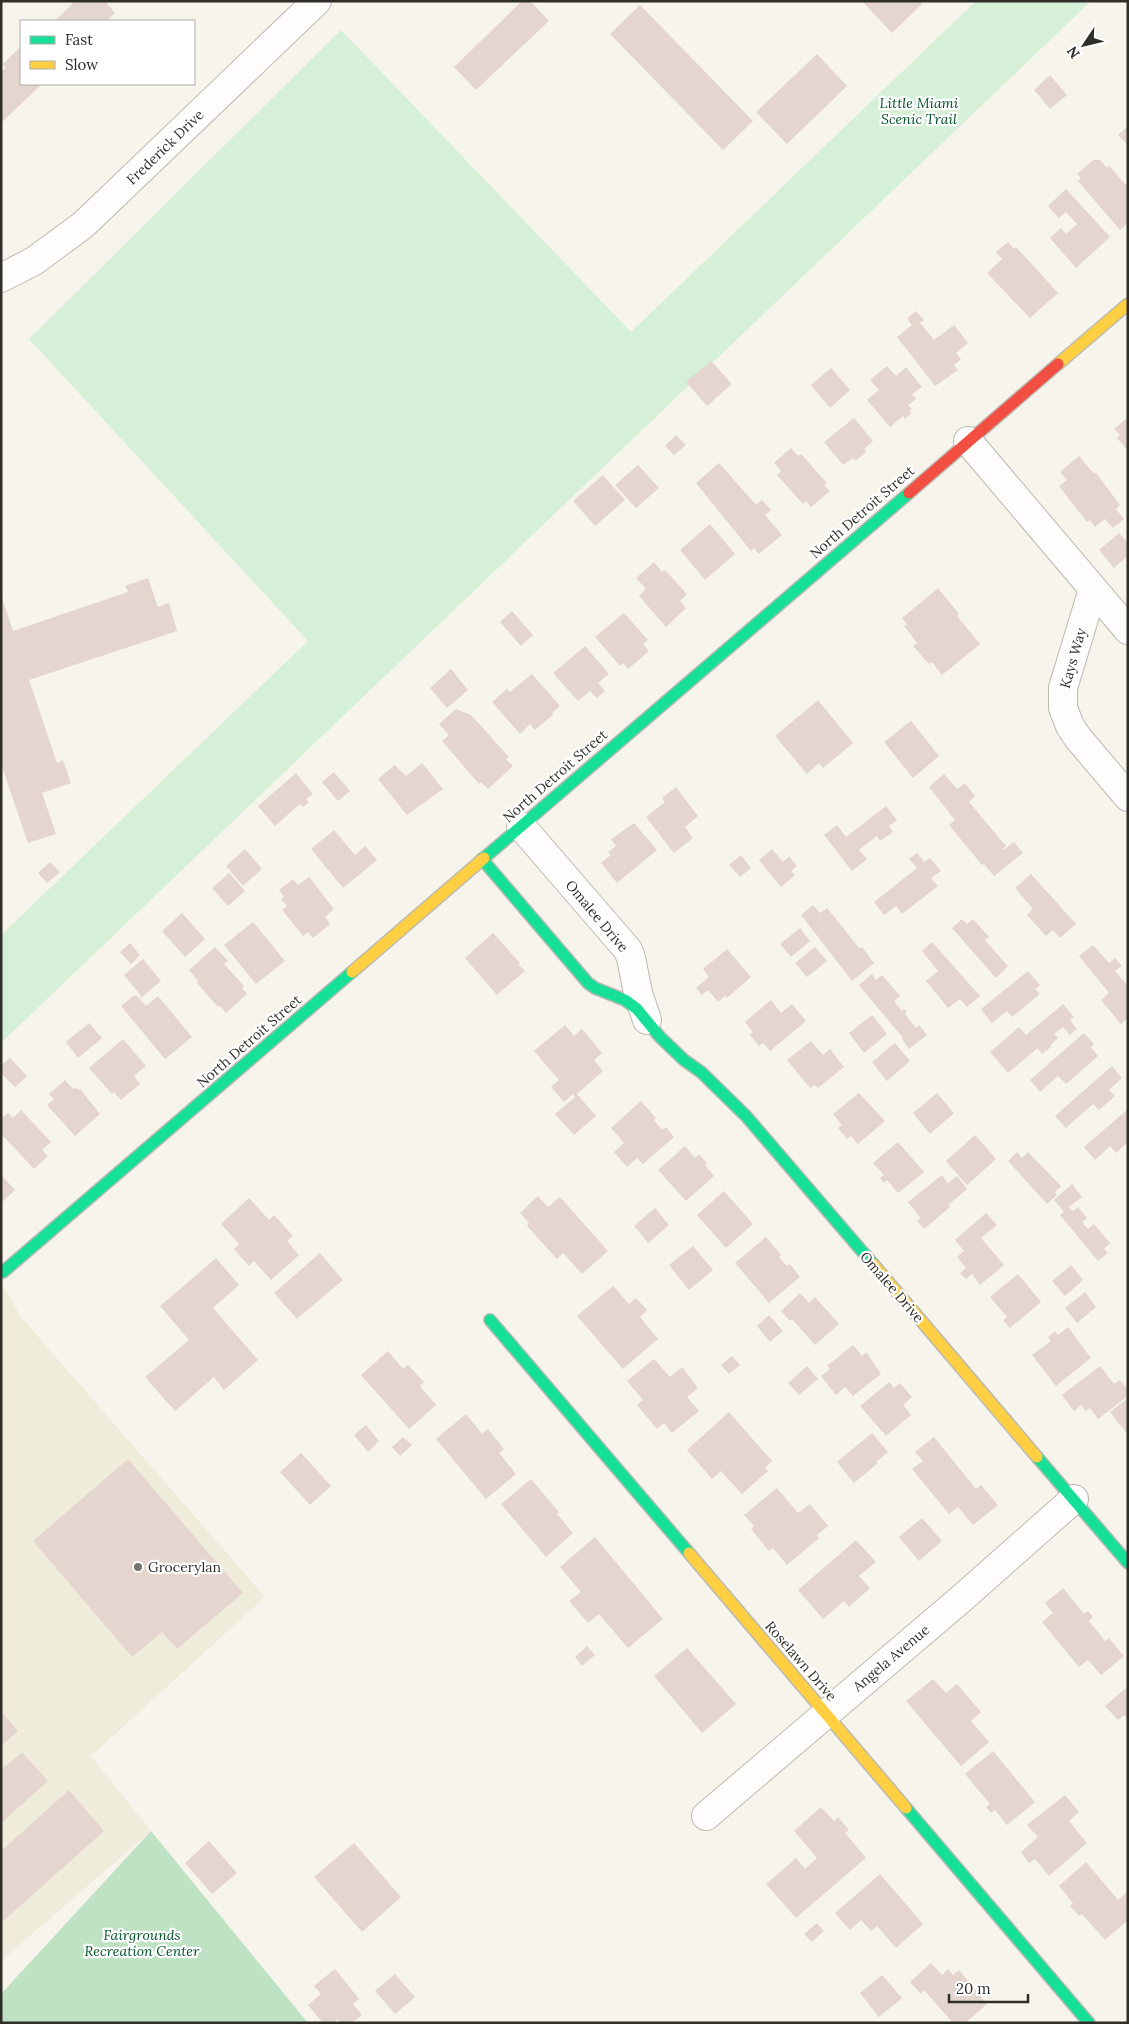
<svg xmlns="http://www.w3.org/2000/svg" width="1129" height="2024" viewBox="0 0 1129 2024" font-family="Lora,serif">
  <rect width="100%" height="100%" fill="#f6f4eb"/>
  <!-- built -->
  <path fill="#f0ecdb" d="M1,1282L21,1317L265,1597L91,1756L151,1831L1,1961Z"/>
  <!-- green -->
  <path fill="#d6f0d8" d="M976,1H1091L1,1043V935L308,641L29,339L341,30L631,332Z"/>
  <!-- forest -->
  <path fill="#bfe2c4" d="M151,1831L308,2023H1V1994Z"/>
  <!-- building -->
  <path fill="#e5d5cf" d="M75,1H105L115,13L106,21H55Z
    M522,1H530L549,21L476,90L454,67Z
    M862,1H920L922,4L892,33Z
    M640,5L753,121L723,150L610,34Z
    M21,46V84H42L1,123V72L6,68L3,64Z
    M817,54L847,86L787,144L756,112Z
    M1050,75L1067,95L1050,109L1034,90Z
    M1128,126V145L1118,135Z
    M1093,160H1100L1107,168L1109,166L1128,187V223L1120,230L1078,181L1081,178L1077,174Z
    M1066,189L1110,237L1076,268L1050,238L1061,228L1066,234L1077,224L1066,212L1059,218L1048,206Z
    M1008,242L1014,249L1016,247L1058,293L1030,318L987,273L1002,259L996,252Z
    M916,311L924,320L920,323L934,340L954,325L968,343L956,353L961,359L954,365L958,370L935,386L897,337L912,325L907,318Z
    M711,361L732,384L707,406L686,382Z
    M887,366L896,376L906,367L922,387L912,394L916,399L908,405L912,409L909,411L912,413L905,419L903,416L890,427L867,400L879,390L870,380Z
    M831,368L850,390L830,408L811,385Z
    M1128,417V451L1117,438L1120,435L1114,429Z
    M854,418L873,441L864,449L866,452L855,461L853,458L843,465L824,442Z
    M676,435L686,445L674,455L665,446Z
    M791,448L798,456L801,454L827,483L824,485L830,491L811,507L806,501L803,504L777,475L781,471L774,463Z
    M1079,456L1094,474L1096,473L1120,505L1116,509L1124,519L1113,528L1105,519L1095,527L1090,520L1087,522L1059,486L1067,480L1060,472Z
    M719,463L756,505L762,500L771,510L765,515L782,535L759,554L754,548L751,551L696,483Z
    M638,465L659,488L636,508L615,485Z
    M603,475L625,500L595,526L573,501Z
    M710,524L735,554L705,580L680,550Z
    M1119,533L1128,543V556L1114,568L1099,550Z
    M654,562L662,572L665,570L687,594L680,601L686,608L666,627L639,596L646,589L636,578Z
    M148,578L158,607L169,603L177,631L29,680L57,763L63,760L71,783L42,793L56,834L28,843L1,764V595L13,631L128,592L125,586Z
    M938,588L959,614L957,616L980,644L942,675L932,662L929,664L913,646L917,643L904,626L907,624L902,618Z
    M512,611L533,635L521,646L500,622Z
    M624,613L648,640L643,644L649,651L628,669L623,663L620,666L595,637Z
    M585,646L609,674L598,683L605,691L597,698L590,691L578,701L553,673Z
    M451,669L468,690L447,708L430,688Z
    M532,674L560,706L552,713L553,715L535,730L530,724L520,734L492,702L507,689L510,692Z
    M818,700L853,743L823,768L819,763L807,774L775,736Z
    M456,709L471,715L509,757L506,759L513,766L488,789L481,782L479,784L442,741L449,735L439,724Z
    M911,721L939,756L913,778L884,742Z
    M422,763L443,789L407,815L378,779L395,765L406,776Z
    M334,772L350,791L338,801L322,782Z
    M296,773L313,794L306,799L309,802L303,807L300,804L275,826L258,806Z
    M944,774L957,789L965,783L975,796L969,802L1006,846L1003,849L1004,850L1014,842L1023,853L994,876L984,864L982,865L949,825L955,820L929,787Z
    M676,787L698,816L685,827L693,838L674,853L646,817L665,802L662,798Z
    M886,806L897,820L889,826L893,832L880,841L877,836L859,850L867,859L852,871L824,835L837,825L846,837Z
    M634,823L657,850L617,883L601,863L611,855L608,852L616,846L611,839Z
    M334,830L355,855L365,846L377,860L343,888L311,849Z
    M245,849L262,869L243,886L226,866Z
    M772,849L783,862L789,856L797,866L791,871L795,875L781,887L759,860Z
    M917,853L924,862L930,858L941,871L931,878L938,886L902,914L896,906L884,915L874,902L917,868L909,859Z
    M741,855L751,868L740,877L729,865Z
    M50,862L60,872L47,883L38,873Z
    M229,873L245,891L228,906L212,888Z
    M1031,874L1076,924L1060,938L1053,930L1046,936L1027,915L1033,909L1015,888Z
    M309,877L334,909L325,917L330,924L313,938L308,932L303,936L282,910L287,906L281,899L284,897L279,890L293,879L298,885Z
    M813,905L820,913L827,908L860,949L862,947L874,963L852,981L801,915Z
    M182,913L205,939L185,957L162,931Z
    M962,919L967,924L973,919L989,937L985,940L1008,966L996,978L952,928Z
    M253,922L285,961L256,984L224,945Z
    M800,928L810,941L791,957L780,944Z
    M493,933L520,963L518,964L525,971L497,995L465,958Z
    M932,942L980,996L967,1007L960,999L948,1008L926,981L938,971L922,951Z
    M130,943L140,955L131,964L120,952Z
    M1093,945L1109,963L1115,958L1122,966L1115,971L1128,986V1018L1121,1024L1101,1000L1109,993L1079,956Z
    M215,947L228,961L224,964L244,986L242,988L247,994L226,1013L220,1006L218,1007L197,983L198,981L189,970Z
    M815,947L827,961L807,977L795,963Z
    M727,949L751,977L727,998L725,996L718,1002L708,990L702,995L696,988L709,977L703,969Z
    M143,959L161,981L142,997L124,975Z
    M1028,971L1040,985L1035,989L1040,994L1012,1017L1007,1011L992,1023L981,1009Z
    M872,974L876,980L882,975L900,996L894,1001L902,1011L904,1009L907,1012L905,1014L916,1028L919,1025L927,1035L909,1049L902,1039L903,1038L859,985Z
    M133,996H137L146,1006L158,996L192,1037L165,1059L121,1006Z
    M771,1000L781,1013L792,1004L806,1021L770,1051L763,1043L759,1046L750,1035L753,1032L745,1022Z
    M1063,1004L1074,1017L1070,1020L1077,1029L1070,1035L1063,1027L1054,1034L1058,1038L1050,1046L1051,1047L1042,1054L1038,1048L1008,1073L990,1052L1019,1027L1026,1035Z
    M872,1015L887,1034L864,1053L849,1033Z
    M89,1023L102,1038L78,1058L66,1042Z
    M565,1025L574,1036L582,1029L602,1053L594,1060L603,1071L577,1094L596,1116L574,1135L555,1114L575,1097L573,1094L564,1102L551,1087L559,1080L534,1051Z
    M1084,1033L1094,1044L1091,1047L1098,1056L1066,1084L1058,1076L1040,1092L1030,1080Z
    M123,1039L146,1066L134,1076L140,1084L121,1100L114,1092L112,1094L89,1068Z
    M811,1041L823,1055L830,1049L844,1067L818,1088L815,1085L810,1088L787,1060Z
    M895,1043L910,1061L887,1081L872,1062Z
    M10,1058L27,1076L15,1087L1,1073V1065Z
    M1112,1066L1122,1078L1109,1090L1115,1096L1099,1110L1093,1104L1066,1128L1055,1116Z
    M65,1080L73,1089L75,1087L78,1090L80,1089L100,1114L75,1136L47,1105L54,1099L49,1094Z
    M859,1093L885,1121L858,1144L851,1136L847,1139L838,1128L842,1125L833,1114Z
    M937,1093L954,1113L930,1134L913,1113Z
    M641,1101L656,1118L654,1120L662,1130L666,1127L674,1137L643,1164L637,1158L627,1167L614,1152L624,1143L611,1128Z
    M1128,1109V1142L1116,1153L1110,1146L1095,1160L1084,1147Z
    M21,1110L51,1142L42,1150L48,1156L34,1169L3,1136L1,1137V1119L8,1113L13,1118Z
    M975,1135L996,1159L967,1185L946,1161Z
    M898,1142L924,1172L898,1193L887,1180L884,1183L880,1178L884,1175L873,1163Z
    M685,1146L695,1158L699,1154L707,1163L705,1165L714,1176L686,1201L658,1170Z
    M1017,1152L1022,1158L1028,1152L1061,1186L1055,1192L1057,1195L1047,1204L1008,1161Z
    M1,1175L15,1190L1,1203Z
    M942,1175L948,1183L957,1176L967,1189L948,1205L950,1207L924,1229L917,1221L921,1218L908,1202Z
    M1072,1184L1082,1197L1069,1207L1073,1211L1078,1207L1087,1218L1082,1222L1088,1229L1094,1224L1110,1243L1104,1249L1108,1253L1098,1261L1060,1215L1064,1212L1054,1200Z
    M724,1191L753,1224L726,1248L697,1215Z
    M538,1196L548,1207L560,1197L608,1251L582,1274L563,1253L557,1259L527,1226L529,1223L520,1213Z
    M249,1198L269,1220L274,1215L293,1236L287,1241L299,1255L271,1280L254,1261L249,1266L234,1249L239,1244L221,1224Z
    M655,1208L669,1225L648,1243L634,1226Z
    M986,1213L997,1225L981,1238L1004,1265L980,1285L972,1274L966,1279L960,1273L966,1268L957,1257L964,1251L955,1240Z
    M766,1237L781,1255L779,1257L787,1266L790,1264L800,1277L769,1303L735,1263Z
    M693,1246L713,1270L689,1290L669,1265Z
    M320,1253L343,1280L297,1319L274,1293Z
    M216,1258L239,1285L213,1308L258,1360L224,1390L214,1377L175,1411L145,1377L189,1340L160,1306Z
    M1071,1265L1083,1280L1065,1296L1052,1281Z
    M1018,1274L1041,1302L1010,1328L1003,1320L1007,1317L990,1297Z
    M613,1286L629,1304L636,1298L647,1310L640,1317L658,1339L623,1369L577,1316Z
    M1085,1292L1096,1307L1077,1323L1065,1308Z
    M800,1293L809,1303L815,1297L839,1324L815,1345L792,1319L790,1321L781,1311Z
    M769,1315L783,1331L770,1342L757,1326Z
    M1068,1327L1091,1358L1056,1386L1032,1355L1051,1341L1048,1337L1055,1331L1058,1335Z
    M853,1345L862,1356L866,1352L881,1374L853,1396L845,1387L836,1395L821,1376L830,1369L827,1366Z
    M388,1351L403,1369L408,1365L424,1382L420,1386L436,1405L409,1429L361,1375Z
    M732,1356L740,1365L729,1374L721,1365Z
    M654,1359L670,1377L682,1367L698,1388L687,1397L699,1411L672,1433L664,1423L657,1429L637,1405L643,1400L627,1381Z
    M807,1366L818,1379L799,1395L788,1383Z
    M1100,1366L1114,1384L1120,1380L1128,1390V1396L1098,1419L1090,1408L1086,1411L1081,1405L1074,1411L1062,1395Z
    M889,1382L894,1388L900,1383L912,1397L903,1405L911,1415L886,1436L860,1406Z
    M1128,1398V1435L1110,1412Z
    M729,1412L772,1461L765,1468L768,1471L742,1494L721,1471L712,1479L687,1450Z
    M466,1414L482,1434L488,1429L504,1449L499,1453L516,1474L486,1499L436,1439Z
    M366,1425L379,1441L368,1452L354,1435Z
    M872,1433L888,1452L876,1462L878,1463L854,1483L837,1462Z
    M403,1437L412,1445L400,1456L392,1447Z
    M934,1437L976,1489L981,1485L998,1505L973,1525L958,1507L949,1514L912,1469L923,1461L915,1452Z
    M301,1453L331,1486L310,1505L280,1472Z
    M128,1459L243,1593L177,1649L162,1632L132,1657L33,1541Z
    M531,1479L559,1512L557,1514L573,1533L546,1557L501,1504Z
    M777,1488L798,1513L810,1504L828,1526L817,1535L819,1538L787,1565L773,1548L769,1551L751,1529L754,1526L744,1515Z
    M922,1518L942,1541L919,1561L899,1537Z
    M595,1537L663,1619L628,1648L599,1614L588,1623L569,1601L581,1592L560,1567Z
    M856,1540L876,1562L859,1576L870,1588L849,1607L844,1601L823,1619L798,1590Z
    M1063,1588L1084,1614L1088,1611L1093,1617L1089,1621L1105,1641L1109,1638L1124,1656L1101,1675L1088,1660L1079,1667L1042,1622L1053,1613L1045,1603Z
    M587,1646L595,1655L582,1666L575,1657Z
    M687,1648L736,1704L702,1733L654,1676Z
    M933,1679L946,1693L957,1684L981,1712L971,1721L989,1742L961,1766L906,1701Z
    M1126,1688L1128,1690V1720L1124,1715L1118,1720L1105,1706Z
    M1,1711L18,1731L1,1746Z
    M993,1751L1035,1802L1007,1825L995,1810L991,1813L986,1807L990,1804L965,1774Z
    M22,1752L48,1781L1,1823V1770Z
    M69,1790L104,1831L1,1923V1851Z
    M1065,1795L1079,1812L1069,1821L1087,1843L1049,1876L1035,1859L1029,1863L1021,1852L1038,1837L1027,1825Z
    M821,1807L834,1821L838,1817L849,1830L845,1833L866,1858L796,1918L766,1884L796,1858L805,1869L817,1858L794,1831Z
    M209,1841L237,1873L212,1894L185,1863Z
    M354,1843L401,1897L362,1932L314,1877Z
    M1086,1862L1118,1900L1128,1891V1920L1105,1940L1082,1914L1079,1916L1070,1906L1073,1903L1059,1886Z
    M880,1874L923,1924L896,1948L877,1926L871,1931L861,1920L850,1930L835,1913Z
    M817,1923L824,1931L812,1942L804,1934Z
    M931,1963L942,1975L948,1969L953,1975L959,1970L987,2004L965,2023H953L924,1990L921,1994L910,1982Z
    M335,1969L359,1999L353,2004L362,2015L352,2023H340L338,2019L333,2023H323L308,2005L321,1994L314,1986Z
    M395,1974L415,1997L395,2014L375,1991Z
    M882,1975L902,1998L879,2017L860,1993Z"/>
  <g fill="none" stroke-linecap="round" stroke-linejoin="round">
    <defs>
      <path id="street" d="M1,278L34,261L83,225L317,1
        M968,441L1128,630
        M1093,589L1063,688V708L1070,726L1078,738L1128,797
        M521,826L628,950L631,958L638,993L647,1020
        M706,1816L961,1599L1074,1499"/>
      <path id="fast" d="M484,858L909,493
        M482,859L588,983L595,988L625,1000L637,1009L660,1037L684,1060L701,1072L746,1116L873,1264
        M3,1272L352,972
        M490,1320L689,1553
        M1037,1457L1128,1563
        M906,1808L1089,2023"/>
      <path id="slow" d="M1058,364L1128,304
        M352,972L484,858
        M873,1264L1037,1457
        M689,1553L906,1808"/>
      <path id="jam" d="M909,493L1058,364"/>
    </defs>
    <!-- street casing -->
    <use href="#street" stroke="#bab9b2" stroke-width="30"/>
    <!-- fast casing -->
    <use href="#fast" stroke="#bab9b2" stroke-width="14"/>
    <!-- slow casing -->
    <use href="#slow" stroke="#bab9b2" stroke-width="14"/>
    <!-- jam casing -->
    <use href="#jam" stroke="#bab9b2" stroke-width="14"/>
    <!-- street -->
    <use href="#street" stroke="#fefdfc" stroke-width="28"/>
    <!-- fast -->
    <use href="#fast" stroke="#16e098" stroke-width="11"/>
    <!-- slow -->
    <use href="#slow" stroke="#ffcf43" stroke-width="11"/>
    <!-- jam -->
    <use href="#jam" stroke="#f24e42" stroke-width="11"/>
  </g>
  <!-- markers -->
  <circle fill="#75736c" stroke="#fff" stroke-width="2" cx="138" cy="1567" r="5"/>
  <g text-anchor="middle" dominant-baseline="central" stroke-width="4.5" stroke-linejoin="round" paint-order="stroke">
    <!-- park labels -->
    <g font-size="14" font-style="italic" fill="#005126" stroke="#fff">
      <text x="919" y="103">Little Miami<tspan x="919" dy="16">Scenic Trail</tspan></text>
      <text x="142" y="1935">Fairgrounds<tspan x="142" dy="16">Recreation Center</tspan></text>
    </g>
    <!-- street labels -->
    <g font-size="14" fill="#302e28" stroke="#fff">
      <text transform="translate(165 147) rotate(-44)">Frederick Drive</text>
      <text transform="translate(862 512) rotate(-41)">North Detroit Street</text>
      <text transform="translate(1073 658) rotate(-74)">Kays Way</text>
      <text transform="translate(555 776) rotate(-41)">North Detroit Street</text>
      <text transform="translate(597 916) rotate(50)">Omalee Drive</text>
      <text transform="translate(249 1041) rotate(-41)">North Detroit Street</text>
      <text transform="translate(892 1287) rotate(49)">Omalee Drive</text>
      <text transform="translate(891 1658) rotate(-40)">Angela Avenue</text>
      <text transform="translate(801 1661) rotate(49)">Roselawn Drive</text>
    </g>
    <!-- poi labels -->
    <g font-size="14" fill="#302e28" stroke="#fff" text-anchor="start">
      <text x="148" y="1567">Grocerylan</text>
    </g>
  </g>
  <!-- border -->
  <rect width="1129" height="2024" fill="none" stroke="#302e28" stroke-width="5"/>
  <!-- legend -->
  <rect x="20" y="20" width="175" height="65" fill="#ffffff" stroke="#acaba9"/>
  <rect x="30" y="36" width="25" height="8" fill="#16e098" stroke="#acaba9"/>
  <text x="65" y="45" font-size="15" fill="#302e28">Fast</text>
  <rect x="30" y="61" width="25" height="8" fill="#ffcf43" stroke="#acaba9"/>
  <text x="65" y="70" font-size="15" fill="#302e28">Slow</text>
  <!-- north arrow -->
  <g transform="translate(1084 45) rotate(235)" stroke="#ffffff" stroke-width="4" paint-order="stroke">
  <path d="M0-4L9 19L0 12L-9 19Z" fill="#302e28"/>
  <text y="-8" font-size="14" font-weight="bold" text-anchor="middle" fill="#302e28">N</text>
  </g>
  <!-- scale -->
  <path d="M949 1994v8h79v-8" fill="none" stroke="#302e28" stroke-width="2.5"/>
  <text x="956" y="1994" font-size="15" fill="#302e28" stroke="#ffffff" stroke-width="4" paint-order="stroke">20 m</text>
</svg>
